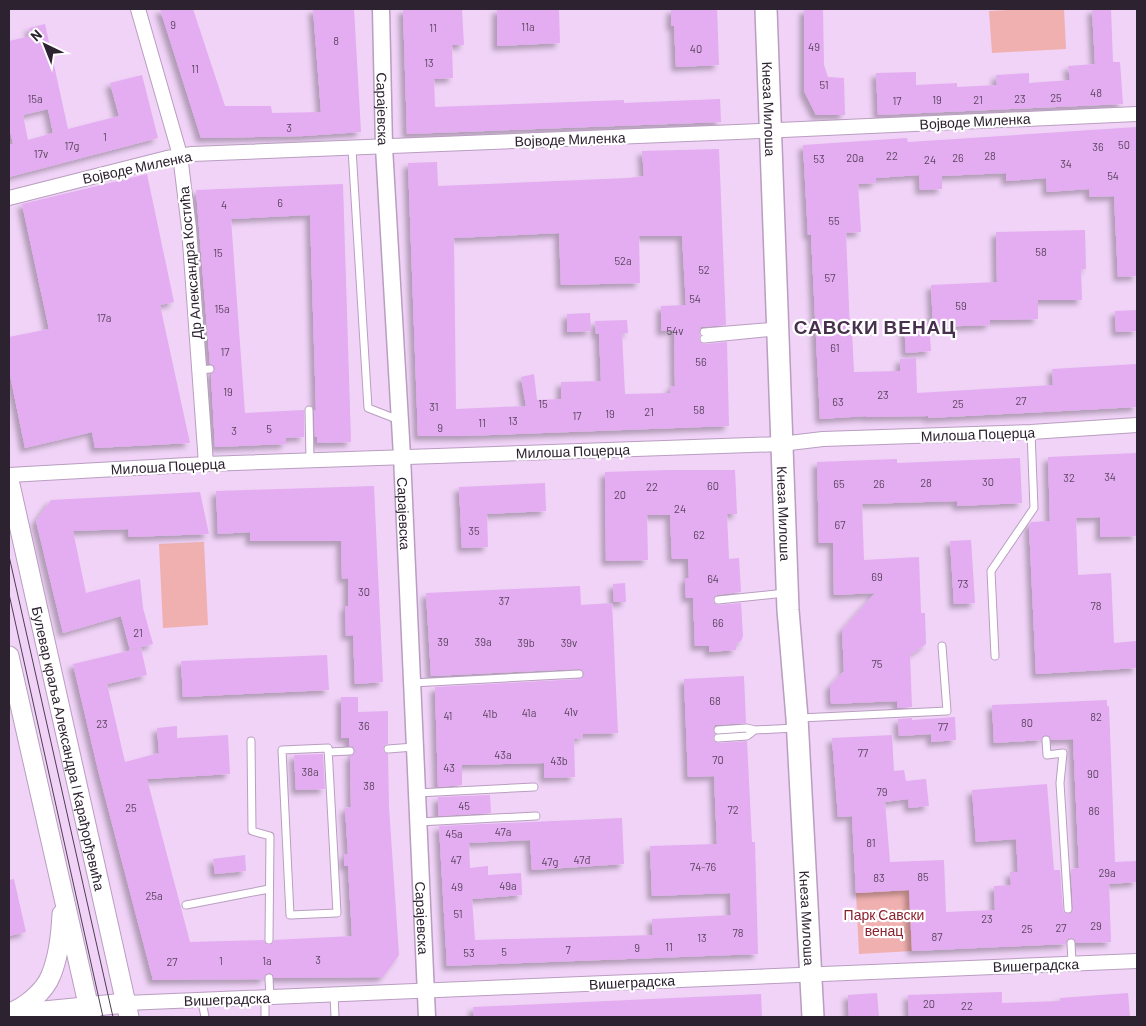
<svg xmlns="http://www.w3.org/2000/svg" width="1146" height="1026" viewBox="0 0 1146 1026" font-family="Barlow,sans-serif">
  <defs>
    <filter id="shadow"><feDropShadow dx="-4.5" dy="4.5" stdDeviation="2.5" flood-color="#0004"/></filter>
  </defs>
  <rect width="100%" height="100%" fill="#f0d3f7"/>
  <!-- green -->
  <path fill="#f0b0af" d="M1028,9H1064L1066,49L992,53L989,11Z
    M204,542L208,625L163,628L159,544Z
    M910,890L912,951L859,954L856,893Z"/>
  <!-- building -->
  <path fill="#e4adf1" fill-rule="evenodd" filter="url(#shadow)" d="M160,9H193L225,106H271L272,113L321,112L313,9H354L361,132L304,136L201,138Z
    M403,9H462L464,45H452L453,78L434,79L435,107L624,100V103L720,99L721,122L407,134Z
    M497,9H559L560,43L497,46Z
    M671,9H717L719,65L676,67L674,26H671Z
    M804,9H823L824,65L828,77L844,78L845,115H816L804,91Z
    M1092,9H1111L1113,62H1120L1123,104L878,115L876,73L916,72V85L957,83V87L997,85L996,75L1029,73V83L1070,80L1068,66L1095,64Z
    M45,24L68,129L119,116L110,83L142,75L158,138L9,177V145L13,144L9,126V41L31,36L29,28ZM48,109L53,133L28,140L23,115Z
    M1137,127V276L1118,277L1114,196L1090,197L1089,189L1047,192L1046,178L1006,181V173L942,176V189L920,190L919,175L876,178V183L858,184L861,232L846,233L850,331H852L854,372L900,371V359L916,358L917,393L1053,385L1052,369L1137,364V407L928,418V416L866,417V416L820,419L811,235H808L803,145L907,138L908,142L940,140Z
    M719,149L726,325L701,327L699,330L700,336L699,339L700,342L704,344L727,342L729,426L463,436H418L408,163L437,162L438,186L628,178L644,176L642,151ZM559,233L561,285L640,283L639,236H682L686,305L661,306V331L674,330L675,386L670,387V393L625,394L622,333H628L627,320L595,321L596,334H599L601,381L561,382V399L537,400L534,374L521,377L526,406L456,409L454,238Z
    M147,174L174,302L160,305L190,443L95,448L92,432L25,448L9,370V337L49,329L22,204Z
    M343,184L351,442L317,443V437H315L314,410H316L310,215L231,219L245,413L304,410V437L286,438V444L215,447L211,374L215,369L214,366L210,364L196,190Z
    M1085,230L1086,269H1081L1082,300H1038V319L990,320V325L933,327L931,285L997,282L996,232Z
    M1137,310V331L1116,332L1115,311Z
    M590,313L591,331L567,332V314Z
    M929,323L931,351L906,353L904,324Z
    M1137,453V536L1100,537V517L1076,518L1078,575L1111,573L1114,643L1137,641V668L1036,674L1029,525L1031,522L1050,521L1048,457Z
    M1020,458L1022,503L957,506V501L862,504L864,560L919,557L921,613H925L926,644L910,655L912,707L897,708V701L831,704L830,686L844,671L842,630L875,593L834,595L833,543H819L817,462L897,459V463Z
    M669,470H735L737,514H727L729,559L739,558L741,592L717,595L713,600L714,603L718,605L741,603L743,636L741,641L736,644V650L709,652V646H695L693,598H686L685,578H689L688,559H672L670,515H647L648,560L606,561L605,472Z
    M545,483L546,511L487,514L488,547L462,548L459,487Z
    M374,486L383,682L355,684L353,635L346,636L345,606H348V578L342,579L341,541H250V532L218,534L216,491Z
    M200,492L209,534L129,537L128,529L73,531L86,593L140,579L143,608L153,644L130,650L121,616L63,633L36,521L51,500Z
    M971,540L975,603L954,604L950,541Z
    M625,583L626,602H614L613,584Z
    M580,586L581,605L612,603L618,733L582,734L583,738L574,739L575,777L544,778V763L462,765V785L438,787L435,687L579,679L583,677L584,673L582,670L579,669L431,676L426,593Z
    M141,648L147,675L107,684L125,762L159,753L157,728L177,726V738L228,735L230,774L147,779L190,942L264,940L266,944L269,945L273,943L274,940L352,936L348,866H344V854H348L345,808L351,807L350,756L353,755L355,750L353,747L349,746V738H341V697H358V712L388,711V744L385,745L383,749L384,752L388,754L389,807L399,955L383,977L274,978L273,975L269,973L266,974L264,979L153,980L98,770L73,664Z
    M327,655L329,690L183,697L181,661Z
    M744,676L746,723L715,725L713,728L715,734L713,738L714,741L718,743L747,741L752,842H755L758,954L447,966L439,826L622,818L624,864L532,870L530,840L469,843L470,868L488,866V875L521,873L522,895L472,899L475,940L653,935L652,919L731,915L730,893L652,896L650,846L717,844L714,776L688,777L684,679Z
    M1107,700V706H1109L1115,862L1137,861V882L1109,884L1111,942L1076,943L1075,940L1071,938L1068,939L1066,944L912,951L909,890L856,893L852,816L838,817L832,738L892,735L894,771L904,770L906,781L926,779L929,806L909,808L908,799L885,802L890,862L944,860L946,912L995,910L994,886L1011,885L1010,872H1018L1016,839L976,842L972,790L1047,784L1054,870H1060L1063,910L1065,913L1069,914L1072,912L1073,909L1071,869L1079,868L1073,739L1051,740L1050,737L1046,735L1043,736L1041,740L994,743L992,705Z
    M955,717L956,740L931,742V734L899,736L898,719L912,718V720Z
    M323,754L325,789L296,790L294,755Z
    M490,795L491,813L438,816V797Z
    M245,855L246,871L215,874L213,859Z
    M14,879L26,932L9,936V880Z
    M1002,992V1003L1060,1001V998L1128,993L1130,1017H909L908,995Z
    M877,993L879,1017H849L848,995Z
    M761,994L762,1017H474L473,1007Z"/>
  <g fill="none" stroke-linecap="round" stroke-linejoin="round">
    <defs>
      <path id="service" d="M352,149L368,408L399,420
        M704,332L776,326
        M704,339L775,332
        M200,370L210,369
        M309,410L310,460
        M718,600L785,593
        M995,656L991,571L1034,508L1031,432
        M412,683L579,674
        M800,718L947,711L942,646
        M718,730L747,728L755,730
        M718,738L747,736L755,730L795,728
        M1046,740L1047,755L1063,753L1060,783L1068,909
        M251,741L252,831L270,836L269,940
        M328,748L337,913L290,915L282,750Z
        M388,749L414,747
        M328,752L350,751
        M417,793L534,787
        M418,822L536,816
        M186,905L269,889
        M1071,943L1072,963
        M269,978L270,997
        M334,995L335,1017
        M265,998V1017
        M203,1007L205,1017"/>
      <path id="minor" d="M138,9L180,155L189,228L206,464
        M9,198L167,158L192,154L737,132L1137,114
        M9,475L206,464L781,444L823,439L1031,432L1137,425
        M126,1003L1137,961"/>
      <g id="tertiary">
        <path id="s1" d="M381,9L384,147L402,456L427,1017"/>
      </g>
      <g id="secondary">
        <path id="s2" d="M9,480L129,1017"/>
        <path d="M9,656L91,1017"/>
        <path d="M9,1013C25,1008 45,991 51,975C59,956 61,934 62,914"/>
        <path d="M13,1014L126,1003"/>
      </g>
      <g id="primary">
        <path id="s3" d="M766,9L788,610L797,718L813,1017"/>
      </g>
    </defs>
    <!-- service casing -->
    <use href="#service" stroke="#b99ec0" stroke-width="9"/>
    <!-- minor casing -->
    <use href="#minor" stroke="#b99ec0" stroke-width="16"/>
    <!-- tertiary casing -->
    <use href="#tertiary" stroke="#b99ec0" stroke-width="19"/>
    <!-- secondary casing -->
    <use href="#secondary" stroke="#b99ec0" stroke-width="21"/>
    <!-- primary casing -->
    <use href="#primary" stroke="#b99ec0" stroke-width="24"/>
    <!-- service -->
    <use href="#service" stroke="#fff" stroke-width="7"/>
    <!-- minor -->
    <use href="#minor" stroke="#fff" stroke-width="14"/>
    <!-- tertiary -->
    <use href="#tertiary" stroke="#fff" stroke-width="16"/>
    <!-- secondary -->
    <use href="#secondary" stroke="#fff" stroke-width="19"/>
    <!-- primary -->
    <use href="#primary" stroke="#fff" stroke-width="21"/>
    <!-- tram -->
    <path stroke="#4c3f50" stroke-width="1" d="M9,556L113,1017
      M9,594L103,1017"/>
  </g>
  <g text-anchor="middle" dominant-baseline="central" stroke-width="4.5" stroke-linejoin="round" paint-order="stroke">
    <!-- number labels -->
    <g font-size="11" fill="#5b4560">
      <text x="173" y="24">9</text>
      <text x="528" y="26">11a</text>
      <text x="433" y="27">11</text>
      <text x="336" y="40">8</text>
      <text x="814" y="46">49</text>
      <text x="696" y="48">40</text>
      <text x="429" y="62">13</text>
      <text x="195" y="68">11</text>
      <text x="824" y="84">51</text>
      <text x="1096" y="92">48</text>
      <text x="1056" y="97">25</text>
      <text x="35" y="98">15a</text>
      <text x="1020" y="98">23</text>
      <text x="937" y="99">19</text>
      <text x="978" y="99">21</text>
      <text x="897" y="100">17</text>
      <text x="289" y="127">3</text>
      <text x="105" y="136">1</text>
      <text x="1124" y="144">50</text>
      <text x="72" y="145">17g</text>
      <text x="1098" y="146">36</text>
      <text x="41" y="153">17v</text>
      <text x="892" y="155">22</text>
      <text x="990" y="155">28</text>
      <text x="855" y="157">20a</text>
      <text x="958" y="157">26</text>
      <text x="819" y="158">53</text>
      <text x="930" y="159">24</text>
      <text x="1066" y="163">34</text>
      <text x="1113" y="175">54</text>
      <text x="280" y="202">6</text>
      <text x="224" y="204">4</text>
      <text x="834" y="220">55</text>
      <text x="1041" y="251">58</text>
      <text x="218" y="252">15</text>
      <text x="623" y="260">52a</text>
      <text x="704" y="269">52</text>
      <text x="830" y="277">57</text>
      <text x="695" y="298">54</text>
      <text x="961" y="305">59</text>
      <text x="222" y="308">15a</text>
      <text x="104" y="317">17a</text>
      <text x="675" y="330">54v</text>
      <text x="835" y="347">61</text>
      <text x="225" y="351">17</text>
      <text x="701" y="361">56</text>
      <text x="228" y="391">19</text>
      <text x="883" y="394">23</text>
      <text x="1021" y="400">27</text>
      <text x="838" y="401">63</text>
      <text x="543" y="403">15</text>
      <text x="958" y="403">25</text>
      <text x="434" y="406">31</text>
      <text x="699" y="409">58</text>
      <text x="649" y="411">21</text>
      <text x="610" y="413">19</text>
      <text x="577" y="415">17</text>
      <text x="513" y="420">13</text>
      <text x="482" y="422">11</text>
      <text x="440" y="427">9</text>
      <text x="269" y="428">5</text>
      <text x="234" y="430">3</text>
      <text x="1110" y="476">34</text>
      <text x="1069" y="477">32</text>
      <text x="988" y="481">30</text>
      <text x="926" y="482">28</text>
      <text x="839" y="483">65</text>
      <text x="879" y="483">26</text>
      <text x="713" y="485">60</text>
      <text x="652" y="486">22</text>
      <text x="620" y="494">20</text>
      <text x="680" y="508">24</text>
      <text x="840" y="524">67</text>
      <text x="474" y="530">35</text>
      <text x="699" y="534">62</text>
      <text x="877" y="576">69</text>
      <text x="713" y="578">64</text>
      <text x="963" y="583">73</text>
      <text x="364" y="591">30</text>
      <text x="504" y="600">37</text>
      <text x="1096" y="605">78</text>
      <text x="718" y="622">66</text>
      <text x="138" y="632">21</text>
      <text x="443" y="641">39</text>
      <text x="483" y="641">39a</text>
      <text x="526" y="642">39b</text>
      <text x="569" y="642">39v</text>
      <text x="877" y="663">75</text>
      <text x="715" y="700">68</text>
      <text x="571" y="711">41v</text>
      <text x="529" y="712">41a</text>
      <text x="490" y="713">41b</text>
      <text x="448" y="715">41</text>
      <text x="1096" y="716">82</text>
      <text x="1027" y="722">80</text>
      <text x="102" y="723">23</text>
      <text x="364" y="725">36</text>
      <text x="943" y="726">77</text>
      <text x="863" y="752">77</text>
      <text x="503" y="754">43a</text>
      <text x="718" y="759">70</text>
      <text x="559" y="760">43b</text>
      <text x="449" y="767">43</text>
      <text x="310" y="771">38a</text>
      <text x="1093" y="773">90</text>
      <text x="369" y="785">38</text>
      <text x="882" y="791">79</text>
      <text x="464" y="805">45</text>
      <text x="131" y="807">25</text>
      <text x="733" y="809">72</text>
      <text x="1094" y="810">86</text>
      <text x="503" y="831">47a</text>
      <text x="454" y="833">45a</text>
      <text x="871" y="842">81</text>
      <text x="456" y="859">47</text>
      <text x="582" y="859">47đ</text>
      <text x="550" y="861">47g</text>
      <text x="703" y="866">74-76</text>
      <text x="1107" y="872">29a</text>
      <text x="923" y="876">85</text>
      <text x="879" y="877">83</text>
      <text x="508" y="885">49a</text>
      <text x="457" y="886">49</text>
      <text x="154" y="895">25a</text>
      <text x="458" y="913">51</text>
      <text x="987" y="918">23</text>
      <text x="1096" y="925">29</text>
      <text x="1061" y="927">27</text>
      <text x="1027" y="928">25</text>
      <text x="738" y="932">78</text>
      <text x="937" y="936">87</text>
      <text x="702" y="937">13</text>
      <text x="669" y="946">11</text>
      <text x="637" y="947">9</text>
      <text x="568" y="949">7</text>
      <text x="504" y="951">5</text>
      <text x="469" y="952">53</text>
      <text x="318" y="959">3</text>
      <text x="221" y="960">1</text>
      <text x="267" y="960">1a</text>
      <text x="172" y="961">27</text>
      <text x="929" y="1003">20</text>
      <text x="967" y="1005">22</text>
    </g>
    <!-- street labels -->
    <g font-size="14" fill="#2d2230" stroke="#fff">
      <text stroke="none"><textPath href="#s1" startOffset="100">Сарајевска</textPath></text>
      <text stroke="none"><textPath href="#s3" startOffset="100">Кнеза Милоша</textPath></text>
      <text transform="translate(975 121) rotate(-3)">Војводе Миленка</text>
      <text transform="translate(570 139) rotate(-2)">Војводе Миленка</text>
      <text transform="translate(137 167) rotate(-12)">Војводе Миленка</text>
      <text transform="translate(190 263) rotate(-95)">Др Александра Костића</text>
      <text transform="translate(978 434) rotate(-2)">Милоша Поцерца</text>
      <text transform="translate(573 451) rotate(-2)">Милоша Поцерца</text>
      <text transform="translate(168 466) rotate(-3)">Милоша Поцерца</text>
      <text stroke="none"><textPath href="#s1" startOffset="505">Сарајевска</textPath></text>
      <text stroke="none"><textPath href="#s3" startOffset="505">Кнеза Милоша</textPath></text>
      <text stroke="none"><textPath href="#s2" startOffset="275">Булевар краља Александра I Карађорђевића</textPath></text>
      <text stroke="none"><textPath href="#s1" startOffset="910">Сарајевска</textPath></text>
      <text stroke="none"><textPath href="#s3" startOffset="910">Кнеза Милоша</textPath></text>
      <text transform="translate(1036 965) rotate(-2)">Вишеградска</text>
      <text transform="translate(632 982) rotate(-3)">Вишеградска</text>
      <text transform="translate(227 999) rotate(-2)">Вишеградска</text>
    </g>
    <!-- park labels -->
    <g font-size="14" fill="#8c212e" stroke="#fff">
      <text x="884" y="914">Парк Савски<tspan x="884" dy="16">венац</tspan></text>
    </g>
    <!-- district labels -->
    <g font-size="19" font-weight="bold" letter-spacing="1" fill="#47314d" stroke="#fff">
      <text x="875" y="326">САВСКИ ВЕНАЦ</text>
    </g>
  </g>
  <!-- border -->
  <rect width="1146" height="1026" fill="none" stroke="#2d2230" stroke-width="20"/>
  <!-- north arrow -->
  <g transform="translate(45 45) rotate(317)" stroke="#ffffff" stroke-width="4" paint-order="stroke">
  <path d="M0-4L9 19L0 12L-9 19Z" fill="#2d2230"/>
  <text y="-8" font-size="14" font-weight="bold" text-anchor="middle" fill="#2d2230">N</text>
  </g>
</svg>
